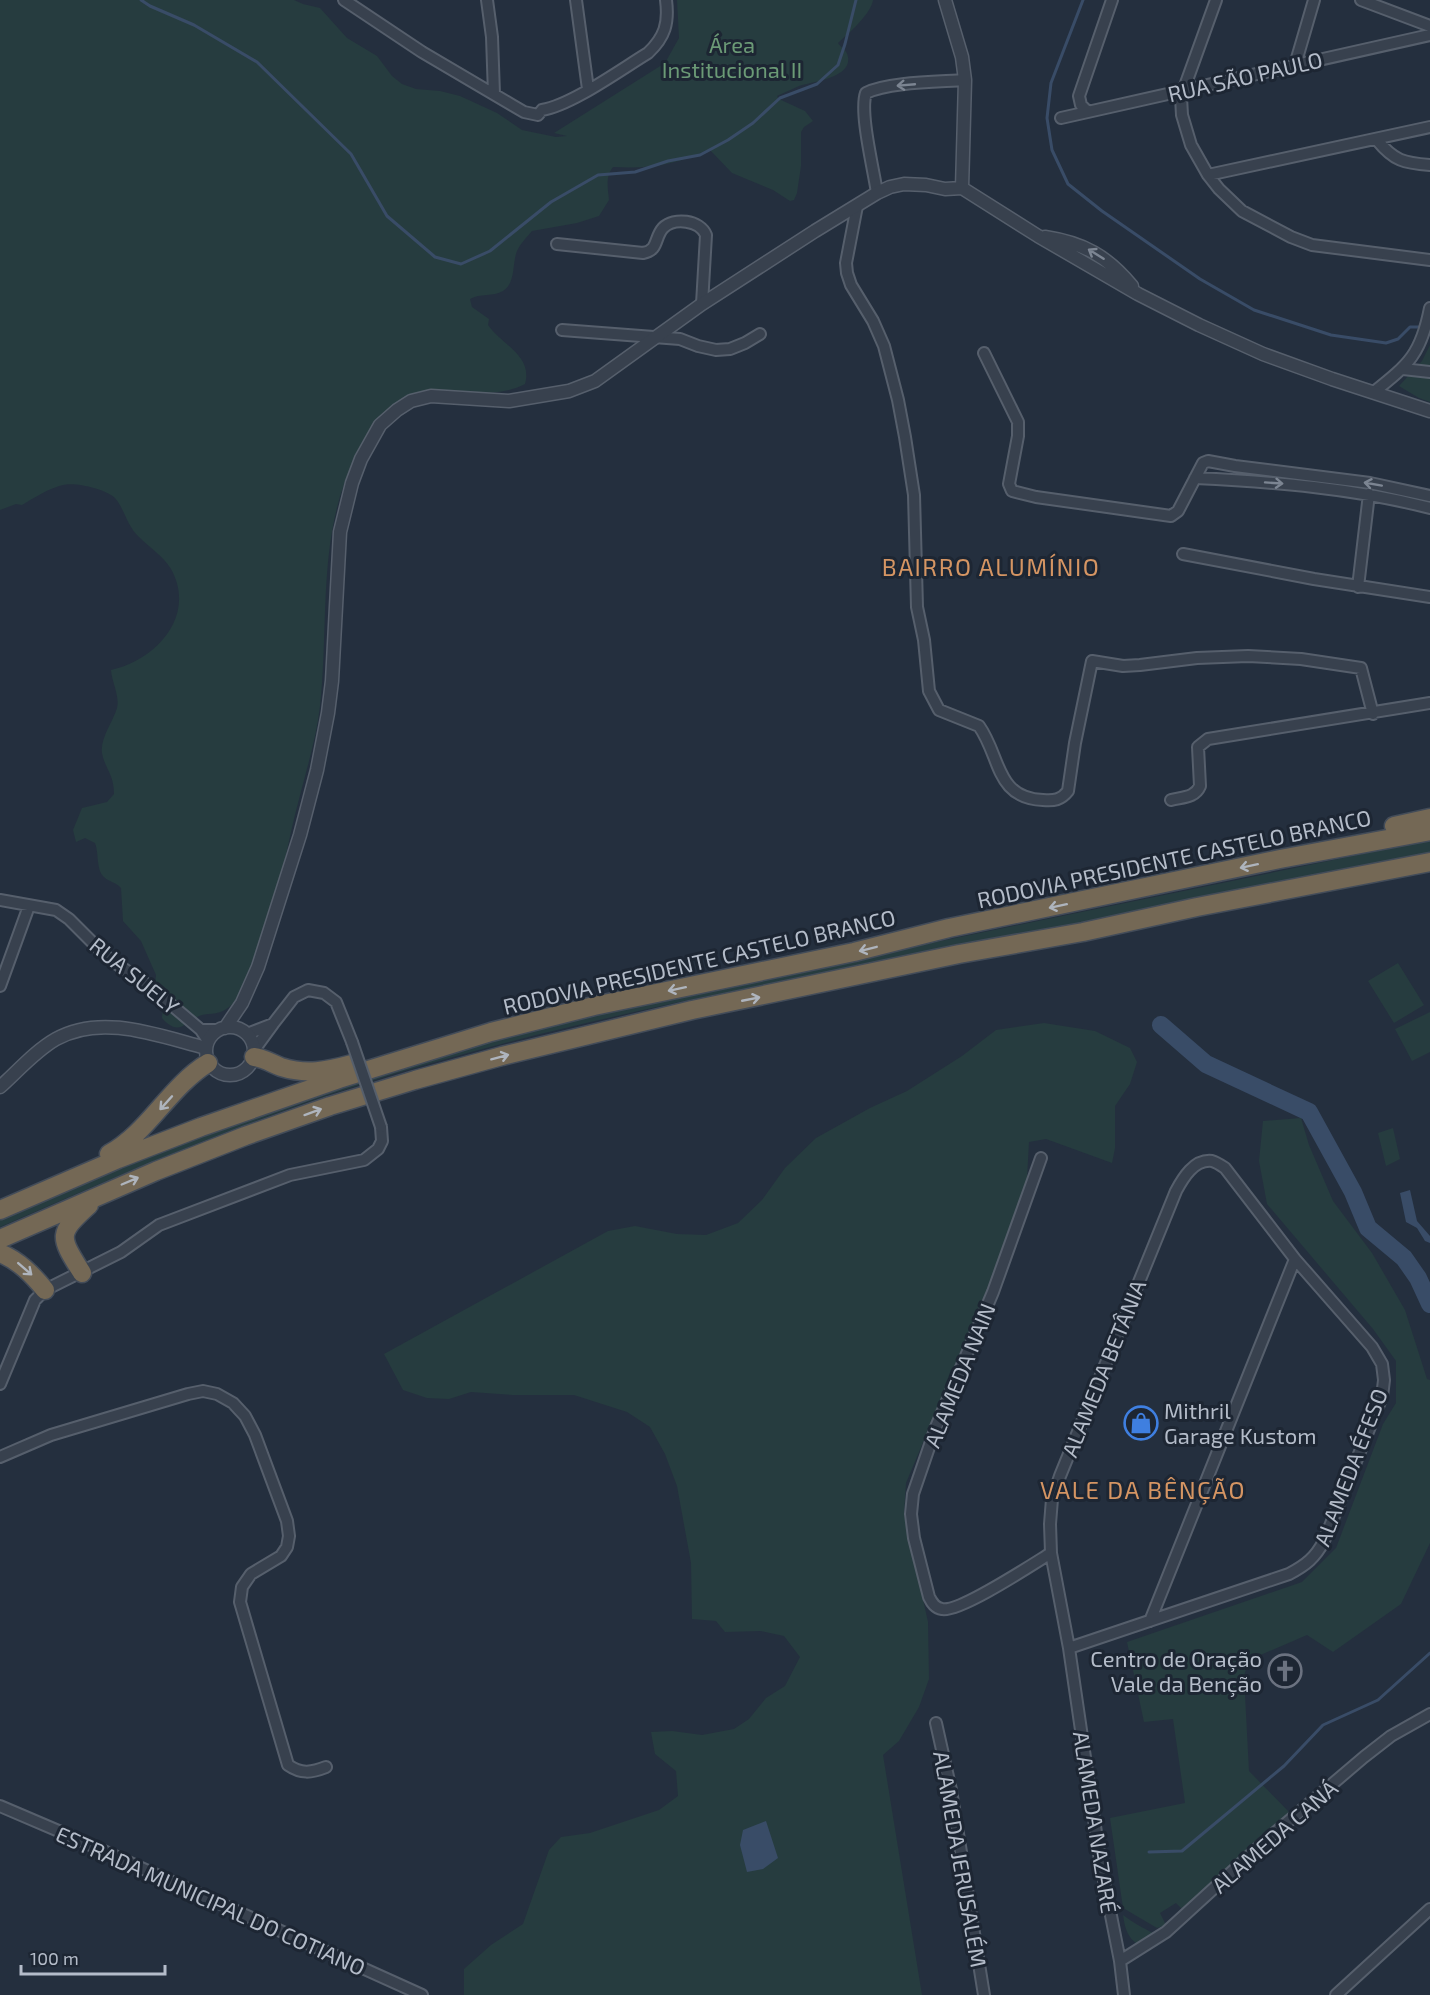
<svg xmlns="http://www.w3.org/2000/svg" width="1430" height="1995" viewBox="0 0 1430 1995" font-family="'Exo 2',sans-serif">
  <rect width="100%" height="100%" fill="#242f3e"/>
  <!-- green -->
  <path fill="#263c3f" d="M0,0H294L303,4L320,8L347,38L377,56L392,76L402,84L416,89L440,91L460,96L497,113L522,130L556,137L567,136L554,133L665,63L679,38L677,0H873C871,14 849,33 838,43C841,48 847,50 848,57C852,78 811,82 799,86C792,89 784,93 777,96L779,99L805,111L813,121L804,127L801,132V166L797,193L794,200L790,201L773,190L732,173L709,149C677,165 649,169 613,167C605,177 608,188 609,200L599,216L577,223L532,231C527,237 520,244 517,251C512,263 516,283 503,291C493,297 480,293 470,299L472,307L489,319L488,325C502,345 533,356 525,384C497,399 461,389 431,395C427,396 421,396 418,398C408,403 399,414 390,421C382,429 369,436 363,445C359,449 357,456 354,461C317,534 329,627 320,706C316,740 306,771 298,803C282,863 272,951 235,1001C228,1010 219,1014 208,1014C187,1015 182,1041 162,1018C163,1007 163,1002 153,998L156,975L141,941L123,921L121,888C116,882 109,882 104,877C96,870 99,853 95,843L85,838L76,842L73,830L82,808L107,802L114,794C114,774 105,769 102,753C100,738 113,722 117,708C120,696 112,683 111,670C156,660 197,616 171,569C163,556 150,548 139,537C127,526 125,510 115,498C106,489 75,482 63,485C49,488 34,498 22,505L16,504L0,510Z
    M1430,345V402L1419,398L1399,386L1422,361Z
    M1430,840V854L689,1000C578,1024 467,1050 359,1085C236,1124 118,1176 0,1227V1220L133,1162L356,1078L513,1033L752,980Z
    M1398,963L1424,1005L1394,1023L1368,981Z
    M1430,1012V1052L1412,1061L1395,1029Z
    M1044,1023L1095,1031L1130,1048L1137,1062L1130,1084L1115,1106V1148L1112,1163L1046,1139L1029,1142L1026,1197L906,1483L904,1514L928,1622L929,1679L919,1707L899,1741L883,1755L922,1995H464V1969L491,1945L523,1924L549,1850L561,1837L590,1833L659,1810L678,1796L676,1771L655,1754L651,1732L672,1731L702,1735L734,1729L749,1719L766,1698L785,1686L800,1657L784,1636L761,1631L725,1632L716,1621L692,1619L691,1563L677,1486L665,1454L650,1427L627,1412L574,1395H513L471,1392L449,1399L427,1398L403,1390L384,1354L608,1231L635,1226L677,1234L706,1235L738,1223L762,1200L785,1168L816,1138L870,1108L907,1091L962,1056L996,1030Z
    M1301,1118L1309,1145L1333,1201L1372,1253L1405,1310L1427,1379L1430,1380V1543L1401,1604L1333,1652L1307,1635L1249,1660L1244,1676L1249,1771L1290,1813L1261,1836L1184,1911L1176,1903L1160,1913L1166,1925L1157,1928L1123,1908L1110,1818L1185,1803L1173,1719L1144,1722L1127,1642L1302,1582L1336,1548L1383,1424L1396,1403V1361L1373,1329L1267,1204L1259,1161L1263,1121Z
    M1393,1128L1400,1159L1386,1166L1378,1133Z
    M1123,1915C1133,1923 1144,1928 1156,1935L1139,1945C1127,1938 1125,1928 1123,1915Z"/>
  <!-- water -->
  <path fill="#394c67" d="M1410,1190L1417,1221L1430,1236V1243L1425,1241L1417,1228L1406,1222L1400,1193Z
    M766,1821L778,1858L763,1869L747,1872L740,1845L743,1830Z"/>
  <g fill="none" stroke-linecap="round" stroke-linejoin="round">
    <!-- stream -->
    <path stroke="#394c67" stroke-width="3" d="M141,0L150,6L194,25L257,62L351,154L387,216L435,257L461,264L490,251L551,202L598,175L635,172L668,161L700,155L728,140L753,123L780,98L817,84L838,65L845,44L856,0
      M1083,0L1051,83L1047,118L1052,150L1068,184L1102,211L1200,279L1254,310L1331,335L1386,343L1398,339L1410,327H1423
      M1149,1852L1182,1851L1284,1766L1323,1725L1378,1700L1430,1653"/>
    <!-- river -->
    <path stroke="#394c67" stroke-width="18" d="M1161,1025L1206,1064L1309,1112L1353,1192L1368,1228L1404,1258L1418,1278L1430,1304"/>
    <defs>
      <path id="minor" d="M344,0L422,52L512,105L524,112L538,115L542,110C572,105 620,70 648,53C665,37 669,23 666,0
        M487,0L492,37L494,94
        M576,0L588,89
        M1216,0L1181,97L1182,115L1191,145L1208,175L1219,189L1242,211L1291,237L1312,245L1430,260
        M1361,0L1430,26
        M1295,65L1314,0
        M1088,112L1081,105L1079,96L1112,0
        M1061,118L1430,35
        M1377,140C1394,161 1404,163 1430,165
        M1208,175L1430,127
        M877,193C874,171 859,112 866,93C888,82 938,82 965,80
        M857,206L846,263L847,273L851,285L873,321L884,346L898,400L905,437L914,495L917,607L924,640L929,691L939,710L979,726C1001,757 995,798 1043,800C1054,801 1061,800 1068,791L1075,743L1092,661L1123,666L1140,665L1197,658L1248,656L1301,659L1361,668L1373,714
        M557,244L643,253C659,250 654,238 663,228C674,217 700,220 706,235L702,304
        M562,330L680,339L698,346L716,350L730,349L745,343L760,334
        M984,353L1018,422V436L1009,484L1012,491L1036,497L1171,516L1178,511L1203,463L1208,461L1235,466L1370,483L1430,496
        M1403,369L1430,372
        M1374,392C1409,364 1421,354 1430,308
        M1195,478C1275,482 1353,488 1430,508
        M1183,554L1314,579L1430,597
        M1358,587L1369,494
        M1171,800C1182,797 1195,798 1200,786L1198,747L1208,739L1430,703
        M0,900L56,910L69,919L108,958L149,986L201,1030
        M0,986L29,906
        M273,1024L294,997L308,990L324,993L336,1002L352,1042
        M247,1034L273,1024L254,1050
        M208,1041L201,1030H218
        M1041,1158L993,1292L936,1427L913,1494L911,1514L914,1538L929,1597C932,1603 935,1608 942,1609C959,1613 1033,1564 1051,1553
        M0,1384L35,1300L45,1290L121,1252L159,1225L290,1175L364,1160L378,1149L382,1141L381,1127
        M0,1457L51,1435L188,1394L203,1391L217,1394L233,1403L245,1416L255,1435L287,1521L289,1536L287,1547L281,1556L251,1574L242,1587L240,1602L288,1765C301,1774 311,1773 326,1767
        M1150,1621L1295,1259
        M1069,1648L1289,1574C1306,1565 1315,1558 1324,1541L1382,1397L1384,1380L1382,1364L1372,1347L1295,1259L1225,1168C1222,1166 1216,1162 1212,1161C1194,1159 1183,1178 1176,1191L1060,1476L1052,1499L1050,1524L1051,1553L1069,1648L1100,1860L1120,1961L1124,1995
        M936,1723L951,1790L984,1995
        M0,1806L75,1838L422,1995
        M1120,1961L1166,1932L1270,1837L1364,1757L1391,1736L1430,1714
        M1336,1995L1430,1909"/>
      <path id="tertiary" d="M945,0L962,57L965,80L962,188
        M1045,237C1084,243 1107,256 1132,286
        M206 1051a24 24 0 1 1 48 0a24 24 0 1 1-48 0Z
        M225,1028L242,1003L258,967L300,835L317,770L328,713L332,681L340,532L352,483L361,459L380,425L397,410L411,401L431,396L509,401L569,391L595,381L702,304L815,231L877,193L890,187L904,184L926,185L945,189L962,188L1038,236L1138,294L1199,325L1263,354L1332,379L1430,411
        M0,1087C18,1071 35,1051 56,1039C102,1013 159,1036 206,1048"/>
      <path id="motorway" d="M1394,826L1430,818
        M254,1057C263,1058 271,1063 281,1067C306,1075 327,1071 352,1064
        M109,1154C149,1132 169,1087 208,1063
        M0,1210L118,1159L201,1127L339,1079L491,1032L594,1006L854,952L949,928L1280,859L1430,831
        M0,1239L156,1171L245,1136L330,1106L415,1080L502,1056L692,1010L959,954L1083,932L1197,907L1430,862
        M0,1253C19,1261 32,1274 45,1290
        M82,1273C59,1236 57,1234 89,1205"/>
    </defs>
    <!-- minor casing -->
    <use href="#minor" stroke="#565f6c" stroke-width="14"/>
    <!-- tertiary casing -->
    <use href="#tertiary" stroke="#565f6c" stroke-width="15"/>
    <!-- motorway casing -->
    <use href="#motorway" stroke="#434c59" stroke-width="21"/>
    <!-- minor -->
    <use href="#minor" stroke="#38414e" stroke-width="10"/>
    <!-- tertiary -->
    <use href="#tertiary" stroke="#38414e" stroke-width="12"/>
    <!-- motorway -->
    <use href="#motorway" stroke="#746855" stroke-width="18"/>
    <defs>
      <path id="minor-bridge" d="M352,1042L381,1127"/>
    </defs>
    <!-- minor-bridge casing -->
    <use href="#minor-bridge" stroke="#565f6c" stroke-width="14" stroke-linecap="butt"/>
    <!-- minor-bridge -->
    <use href="#minor-bridge" stroke="#38414e" stroke-width="10"/>
  </g>
  <!-- one-way arrows -->
  <defs><path id="oneway-shaft" d="M-6 0H5M1.5-3L5.5 0L1.5 3" fill="none" stroke-width="1.6" stroke-linecap="round" stroke-linejoin="round" transform="scale(1.5)"/></defs>
  <g stroke="#7c8592">
    <use href="#oneway-shaft" transform="translate(906 85) rotate(175)"/>
    <use href="#oneway-shaft" transform="translate(1096 254) rotate(-148)"/>
    <use href="#oneway-shaft" transform="translate(1274 483) rotate(4)"/>
    <use href="#oneway-shaft" transform="translate(1373 484) rotate(-170)"/>
  </g>
  <g stroke="#aeb4bd">
    <use href="#oneway-shaft" transform="translate(1249 866) rotate(168)"/>
    <use href="#oneway-shaft" transform="translate(1058 906) rotate(168)"/>
    <use href="#oneway-shaft" transform="translate(868 949) rotate(166)"/>
    <use href="#oneway-shaft" transform="translate(677 989) rotate(168)"/>
    <use href="#oneway-shaft" transform="translate(751 999) rotate(-11)"/>
    <use href="#oneway-shaft" transform="translate(500 1057) rotate(-15)"/>
    <use href="#oneway-shaft" transform="translate(166 1103) rotate(132)"/>
    <use href="#oneway-shaft" transform="translate(313 1112) rotate(-20)"/>
    <use href="#oneway-shaft" transform="translate(130 1181) rotate(-23)"/>
    <use href="#oneway-shaft" transform="translate(25 1269) rotate(41)"/>
  </g>
  <!-- icons -->
  <defs>
    <symbol id="shop-ring" viewBox="-11 -11 22 22"><circle r="9.5" fill="#1d2633" stroke="#3f7fe0" stroke-width="1.5"/><path d="M-5-2.5h2.3a2.7 3.5 0 0 1 5.4 0H5L5.5 6h-11ZM-1.5-2.5h3a1.5 2.3 0 0 0-3 0Z" fill="#3f7fe0"/></symbol>
    <symbol id="church-ring" viewBox="-11 -11 22 22"><circle r="9.5" fill="#1d2633" stroke="#6b7280" stroke-width="1.5"/><path d="M-1.2-6h2.4v3.5h3.3v2.4h-3.3V6h-2.4V-.1h-3.3v-2.4h3.3Z" fill="#6b7280"/></symbol>
  </defs>
  <g fill-rule="evenodd">
    <use href="#shop-ring" x="1122" y="1404" width="38" height="38"/>
    <use href="#church-ring" x="1266" y="1652" width="38" height="38"/>
  </g>
  <g text-anchor="middle" dominant-baseline="central" stroke-width="6" stroke-linejoin="round" paint-order="stroke">
    <!-- park labels -->
    <g font-size="22" fill="#6b9a76" stroke="#1d2633">
      <text x="732" y="44">Área<tspan x="732" dy="25">Institucional II</tspan></text>
    </g>
    <!-- street labels -->
    <g font-size="22" fill="#b4bcc9" stroke="#1d2633">
      <text transform="translate(1245 76) rotate(-13)">RUA SÃO PAULO</text>
      <text transform="translate(1174 858) rotate(-12)">RODOVIA PRESIDENTE CASTELO BRANCO</text>
      <text transform="translate(699 961) rotate(-13)">RODOVIA PRESIDENTE CASTELO BRANCO</text>
      <text transform="translate(135 975) rotate(39)">RUA SUELY</text>
      <text transform="translate(1103 1368) rotate(-68)">ALAMEDA BETÂNIA</text>
      <text transform="translate(959 1375) rotate(-68)">ALAMEDA NAIN</text>
      <text transform="translate(1350 1467) rotate(-69)">ALAMEDA ÉFESO</text>
      <text transform="translate(1096 1822) rotate(81)">ALAMEDA NAZARÉ</text>
      <text transform="translate(1274 1836) rotate(-41)">ALAMEDA CANÁ</text>
      <text transform="translate(961 1859) rotate(80)">ALAMEDA JERUSALÉM</text>
      <text transform="translate(211 1900) rotate(24)">ESTRADA MUNICIPAL DO COTIANO</text>
    </g>
    <!-- poi labels -->
    <g font-size="22" fill="#b4bcc9" stroke="#1d2633" text-anchor="start">
      <text x="1164" y="1410">Mithril<tspan x="1164" dy="25">Garage Kustom</tspan></text>
      <text x="1262" y="1658" text-anchor="end">Centro de Oração<tspan x="1262" dy="25">Vale da Benção</tspan></text>
    </g>
    <!-- neighbourhood labels -->
    <g font-size="24" letter-spacing="1.5" fill="#d59563" stroke="#1d2633">
      <text x="991" y="566">BAIRRO ALUMÍNIO</text>
      <text x="1143" y="1489">VALE DA BÊNÇÃO</text>
    </g>
  </g>
  <!-- scale -->
  <path d="M21 1965v9h144v-9" fill="none" stroke="#b4bcc9" stroke-width="3"/>
  <text x="30" y="1965" font-size="18" fill="#b4bcc9" stroke="#1d2633" stroke-width="4.5" paint-order="stroke">100 m</text>
</svg>
